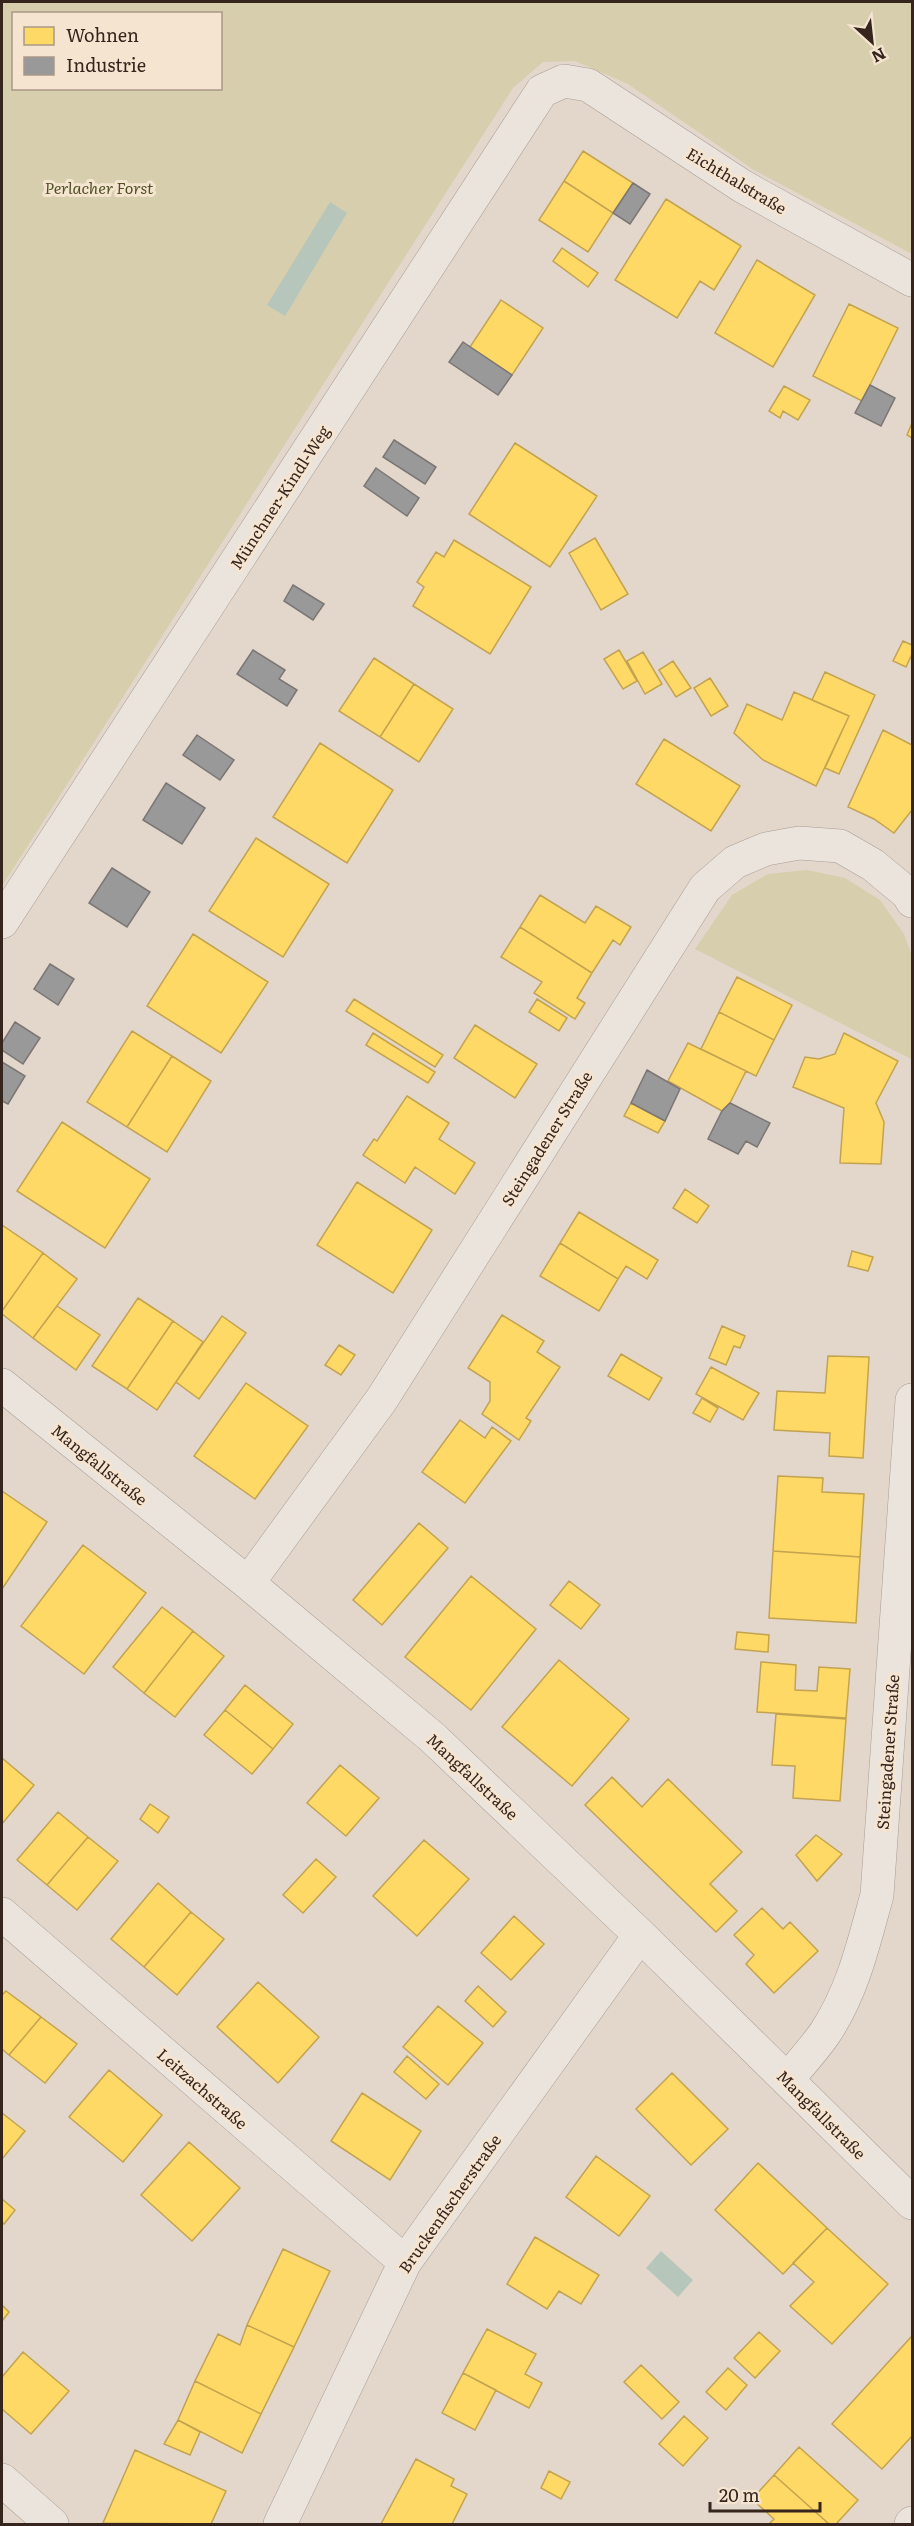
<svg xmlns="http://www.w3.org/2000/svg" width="914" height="2526" viewBox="0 0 914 2526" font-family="Literata,serif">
  <rect width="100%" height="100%" fill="#e3d7cb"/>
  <!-- green -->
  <path fill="#d6cead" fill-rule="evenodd" d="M2,2H912V254L754,170L628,84L575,61L543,62L513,88L2,886ZM14,14H220V88H14Z
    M807,870L845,878L880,900L904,934L912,956L911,1059L695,949L732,895L768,874Z"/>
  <!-- water -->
  <path fill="#b7c6ba" d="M330,202L347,213L285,316L267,305Z
    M661,2251L693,2280L678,2297L646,2268Z"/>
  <!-- homes -->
  <path fill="#ffd966" stroke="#c3a350" stroke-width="1.5" d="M583,151L633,183L613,213L564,181Z
    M564,181L613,213L588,252L539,220Z
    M666,199L741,246L714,290L700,281L677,318L615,280Z
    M562,248L598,273L588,287L553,261Z
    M757,260L815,295L773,367L715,333Z
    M501,300L543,328L512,375L470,347Z
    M849,304L898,328L862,401L813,376Z
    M784,386L810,400L798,420L783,411L780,418L769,411Z
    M912,423V438L907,435Z
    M515,443L597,496L550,567L469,514Z
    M595,538L628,594L601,610L569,553Z
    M454,540L531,587L490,654L413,606L424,587L417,582L436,552L444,557Z
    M903,641L912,645V654L906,667L893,661Z
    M619,650L637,681L623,689L604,659Z
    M643,652L662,684L645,694L627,661Z
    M374,658L414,684L380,737L339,711Z
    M673,661L691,688L676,697L659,670Z
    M825,672L875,695L839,774L825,768L849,716L812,700Z
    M710,678L728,706L711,716L694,688Z
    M414,684L453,709L419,762L380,737Z
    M794,692L849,716L816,786L763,760L734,733L747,704L782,720Z
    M883,730L912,745V810L894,833L874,819L848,807Z
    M664,739L740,786L711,831L636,784Z
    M320,743L393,790L347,863L273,817Z
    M256,838L329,884L283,957L209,911Z
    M540,895L585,923L596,906L631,927L620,945L613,940L592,973L520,927Z
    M520,927L592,973L577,998L585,1003L575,1019L534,993L542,982L501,957Z
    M193,934L268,982L221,1053L147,1006Z
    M737,977L792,1005L774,1040L719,1012Z
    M354,999L443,1055L435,1067L346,1011Z
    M537,999L567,1018L559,1031L529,1012Z
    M719,1012L774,1040L756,1076L701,1049Z
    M475,1025L537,1064L515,1098L454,1058Z
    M132,1031L172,1056L127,1127L87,1102Z
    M373,1033L435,1072L428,1083L366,1045Z
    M844,1033L898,1061L876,1103L884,1122L881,1164L840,1163L844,1108L793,1087L805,1057L819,1059L835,1054Z
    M688,1043L746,1071L730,1103L722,1111L668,1081Z
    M172,1056L211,1081L167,1152L127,1127Z
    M407,1096L449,1123L439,1139L475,1163L455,1194L415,1167L405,1183L363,1155L374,1139L377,1141Z
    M631,1103L665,1121L658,1133L624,1116Z
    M62,1122L150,1179L105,1248L17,1191Z
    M357,1182L432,1230L393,1293L317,1245Z
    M685,1189L709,1206L697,1223L673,1208Z
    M579,1212L658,1260L647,1279L626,1266L618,1279L560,1243Z
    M2,1225L43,1253L2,1311Z
    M560,1243L618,1279L599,1311L540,1276Z
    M852,1251L873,1257L868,1271L848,1266Z
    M43,1253L77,1279L33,1338L2,1314V1311Z
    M138,1298L173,1321L127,1389L92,1366Z
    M57,1306L100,1335L76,1370L33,1338Z
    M502,1315L544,1341L537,1352L560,1367L526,1418L531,1421L519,1440L482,1414L490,1401V1382L468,1368Z
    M222,1316L246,1333L199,1399L176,1382Z
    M173,1321L203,1342L157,1410L127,1389Z
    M722,1326L745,1336L740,1348L734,1346L726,1365L709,1358Z
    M339,1345L355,1355L341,1375L325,1365Z
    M621,1354L662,1378L649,1400L608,1376Z
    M828,1356L869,1357L863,1458L829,1456L830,1433L774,1430L777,1391L825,1393Z
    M711,1367L759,1393L743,1420L696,1394Z
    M246,1383L308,1426L255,1499L194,1456Z
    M702,1398L718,1408L710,1422L693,1413Z
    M460,1420L485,1438L492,1427L511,1441L465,1503L422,1472Z
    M778,1476L823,1478L822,1492L864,1494L860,1557L773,1551Z
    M2,1491L47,1522L2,1589Z
    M419,1523L448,1548L382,1625L353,1600Z
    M83,1545L146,1593L84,1674L21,1626Z
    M773,1551L860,1557L856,1623L769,1618Z
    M471,1576L536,1629L471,1710L405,1657Z
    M569,1581L600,1605L581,1629L550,1605Z
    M162,1607L193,1631L144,1693L113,1667Z
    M193,1631L224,1656L175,1717L144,1693Z
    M737,1632L769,1635L768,1652L735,1649Z
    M559,1660L629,1719L572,1786L502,1727Z
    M761,1662L796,1665L795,1690L817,1691L819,1667L850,1669L846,1718L757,1712Z
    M245,1685L293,1724L273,1749L225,1710Z
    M225,1710L273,1749L252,1774L204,1735Z
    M776,1714L846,1719L840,1801L793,1798L795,1766L772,1765Z
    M2,1758L34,1785L2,1824Z
    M340,1765L379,1798L346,1836L307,1803Z
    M612,1777L642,1807L668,1779L742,1852L710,1884L737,1911L716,1932L585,1805Z
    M150,1804L169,1817L158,1833L140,1819Z
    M58,1812L88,1837L47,1885L17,1860Z
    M816,1835L842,1854L817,1881L796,1855Z
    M88,1837L118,1861L77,1910L47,1885Z
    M424,1840L469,1879L417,1936L373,1896Z
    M316,1859L336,1877L303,1913L283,1895Z
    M158,1883L191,1912L144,1967L111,1939Z
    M762,1908L783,1929L790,1922L818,1951L774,1993L746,1964L754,1955L734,1935Z
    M191,1912L224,1939L177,1995L144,1967Z
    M514,1916L544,1944L511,1980L481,1953Z
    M258,1982L319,2037L278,2083L217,2027Z
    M478,1986L506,2012L493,2027L465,2001Z
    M6,1991L41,2017L9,2055L2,2049V1995Z
    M438,2006L483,2043L448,2085L403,2047Z
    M41,2017L77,2044L45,2083L9,2055Z
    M407,2056L439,2084L426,2099L394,2072Z
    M109,2070L162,2115L123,2162L69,2117Z
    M672,2073L728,2129L691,2165L636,2109Z
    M362,2093L421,2131L390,2180L331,2141Z
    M2,2113L25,2131L2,2159Z
    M189,2142L240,2188L192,2241L141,2195Z
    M596,2156L650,2196L619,2236L566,2197Z
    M758,2163L827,2228L783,2274L715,2210Z
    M2,2199L15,2210L4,2224L2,2222Z
    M827,2228L888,2284L832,2344L790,2306L814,2282L793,2263Z
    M535,2237L599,2275L581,2304L559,2291L547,2309L507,2284Z
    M283,2249L330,2271L294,2347L247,2325Z
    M2,2305L9,2312L2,2321Z
    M247,2325L294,2347L261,2414L195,2381L218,2334L240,2345Z
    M487,2329L536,2354L525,2374L542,2383L529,2408L463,2373Z
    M759,2332L780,2351L755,2378L734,2358Z
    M912,2336V2436L882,2469L832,2424Z
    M23,2352L69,2391L31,2434L2,2409V2377Z
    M641,2365L679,2402L662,2419L624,2382Z
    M728,2368L747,2385L726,2410L706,2392Z
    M463,2373L496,2390L475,2430L442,2413Z
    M195,2381L261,2414L242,2453L178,2420Z
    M684,2416L708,2438L683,2466L659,2444Z
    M178,2420L200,2432L190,2455L164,2444Z
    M799,2447L858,2500L836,2524H829L774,2475Z
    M135,2450L226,2491L211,2524L103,2523Z
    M416,2459L454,2479L451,2486L467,2494L452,2524H381Z
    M549,2471L570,2482L561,2499L541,2488Z
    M774,2475L829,2524H769L774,2519L752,2499Z"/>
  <!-- industry -->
  <path fill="#999" stroke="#7b7674" stroke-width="1.5" d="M633,183L650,194L630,224L613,213Z
    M463,342L512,375L498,395L449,362Z
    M870,385L895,398L881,426L855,413Z
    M394,440L436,467L425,484L383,457Z
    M376,468L419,498L407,516L364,486Z
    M293,585L324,604L313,620L284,601Z
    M253,650L285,670L279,679L297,690L287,706L237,674Z
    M197,735L234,760L220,780L183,755Z
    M166,783L205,808L182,844L143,820Z
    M112,868L150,892L127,927L89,903Z
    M50,964L74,979L58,1005L34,989Z
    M15,1022L40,1038L23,1064L2,1050V1043Z
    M2,1062L25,1076L8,1104L2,1101Z
    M647,1070L680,1089L665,1121L631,1103Z
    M730,1103L770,1123L757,1147L746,1141L738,1154L708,1139L722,1111Z"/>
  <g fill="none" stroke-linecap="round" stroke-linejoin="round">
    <defs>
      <path id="minor" d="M2,922L542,91L564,81L588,85L742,186L912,280
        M2,1385L248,1583L433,1738L640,1935L912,2203
        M248,1583L382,1399L705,888L735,862L766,849L799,843L840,846L873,865L908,894L912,901
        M2,1914L405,2262
        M787,2080C800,2064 814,2049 825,2033C853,1991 864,1942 877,1895L912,1400
        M2,2480L52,2524
        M280,2524L405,2262L640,1935
        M911,2524L912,2523"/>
    </defs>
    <!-- minor casing -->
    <use href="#minor" stroke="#a89d95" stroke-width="34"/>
    <!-- minor -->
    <use href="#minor" stroke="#ebe4dd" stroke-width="33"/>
  </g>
  <g text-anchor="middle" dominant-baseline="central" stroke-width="6" stroke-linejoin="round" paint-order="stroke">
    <!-- street labels -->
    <g font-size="16" fill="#36251d" stroke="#f5e4d0">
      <text transform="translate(737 180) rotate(31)">Eichthalstraße</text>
      <text transform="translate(279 497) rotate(-57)">Münchner-Kindl-Weg</text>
      <text transform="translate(546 1138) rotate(-58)">Steingadener Straße</text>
      <text transform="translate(100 1464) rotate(39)">Mangfallstraße</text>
      <text transform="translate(887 1752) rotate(-86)">Steingadener Straße</text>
      <text transform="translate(473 1776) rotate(43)">Mangfallstraße</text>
      <text transform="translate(203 2088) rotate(41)">Leitzachstraße</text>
      <text transform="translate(822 2114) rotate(45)">Mangfallstraße</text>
      <text transform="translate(449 2203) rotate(-55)">Bruckenfischerstraße</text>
    </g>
    <!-- park labels -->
    <g font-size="16" font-style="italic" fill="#4f5224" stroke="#f5e4d0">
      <text x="99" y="187">Perlacher Forst</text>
    </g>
  </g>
  <!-- border -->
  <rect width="914" height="2526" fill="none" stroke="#36251d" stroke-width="6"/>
  <!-- legend -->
  <rect x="12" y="12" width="210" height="78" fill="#f5e4d0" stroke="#a99888" stroke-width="1.5"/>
  <rect x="24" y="27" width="30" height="18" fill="#ffd966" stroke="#a99888" stroke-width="1.5"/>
  <text x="66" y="42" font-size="18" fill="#36251d">Wohnen</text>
  <rect x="24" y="57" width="30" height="18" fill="#999999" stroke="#a99888" stroke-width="1.5"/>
  <text x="66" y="72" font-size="18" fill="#36251d">Industrie</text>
  <!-- north arrow -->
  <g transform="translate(872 42) rotate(153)" stroke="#f5e4d0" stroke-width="4.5" paint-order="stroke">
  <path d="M0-4.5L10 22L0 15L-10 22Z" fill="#36251d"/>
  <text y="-9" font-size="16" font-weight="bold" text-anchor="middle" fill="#36251d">N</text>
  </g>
  <!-- scale -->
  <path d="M710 2502v9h110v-9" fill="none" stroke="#36251d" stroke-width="3"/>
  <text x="719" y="2502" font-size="18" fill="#36251d" stroke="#f5e4d0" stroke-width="4.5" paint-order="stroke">20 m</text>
</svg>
